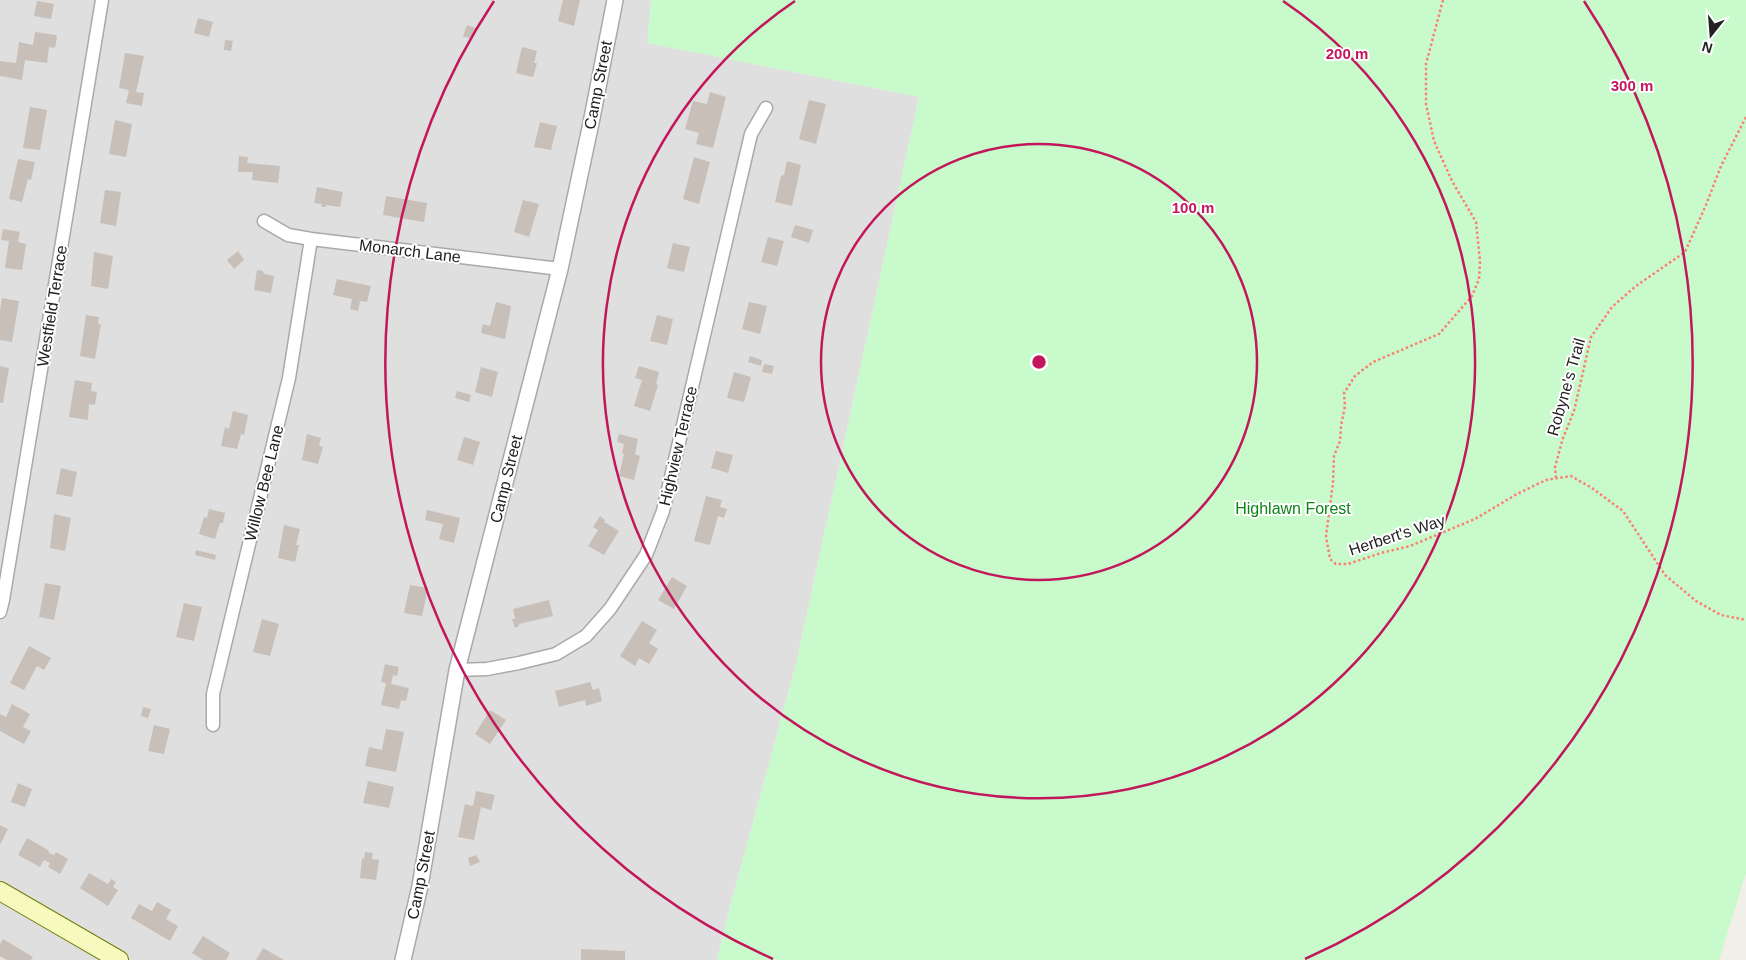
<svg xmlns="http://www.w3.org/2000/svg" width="1746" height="960" viewBox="0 0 1746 960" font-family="Helvetica,sans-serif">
  <rect width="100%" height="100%" fill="#f2efe9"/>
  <!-- residential -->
  <path fill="#e0dfdf" d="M0,0H651L648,43L919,97L796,664L730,907L717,960H0Z"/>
  <!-- park -->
  <path fill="#c8facc" d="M651,0H1746V873L1719,960H717L730,907L796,664L919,97L647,43Z"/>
  <!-- building -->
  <path fill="#c7bfb8" d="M563,0H580L574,26L558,21Z
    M37,1L54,4L51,19L34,16Z
    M198,18L213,22L209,37L194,33Z
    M467,25L475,28L471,39L463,36Z
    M35,32L56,35L57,37L55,48L49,47L47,63L25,60L22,80L0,76V61L16,63L19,42L33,45Z
    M225,40L233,41L231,51L224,50Z
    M522,47L537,51L534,63H537L533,77L516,73Z
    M125,53L144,56L136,92L144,93L142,106L126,103L129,90L119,88Z
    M710,92L726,97L713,148L696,144L699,133L685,129L693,101L707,104Z
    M809,100L826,104L816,144L799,139Z
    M30,107L47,110L40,150L23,148Z
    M115,120L132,124L126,157L109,154Z
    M540,122L557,126L551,150L534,147Z
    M239,156L248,157L247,163L280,166L278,183L252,180L253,172H238Z
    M694,157L710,162L699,204L683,199Z
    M18,159L35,162L31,180L28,179L22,202L9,199Z
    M787,161L801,165L792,206L775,202L781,176L784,175Z
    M317,187L343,192L340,207L326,205V207H321L322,204L314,203Z
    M105,190L121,192L116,226L100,223Z
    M386,196L427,203L424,222L383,215Z
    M523,200L539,204L529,237L514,232Z
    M795,225L813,230L809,243L791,237Z
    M3,229L20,232L18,242L26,244L22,270L5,268L9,241L1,240Z
    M768,237L784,241L777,266L761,262Z
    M673,243L690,247L684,272L667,268Z
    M238,251L244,260L234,269L227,260Z
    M94,252L113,256L108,289L91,286Z
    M257,270L263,271L264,274L274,276L271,293L254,290Z
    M337,279L371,286L367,302L360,301L358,311L350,309L352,299L333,295Z
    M2,298L19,301L12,342L0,340V310Z
    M496,302L511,306L505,339L481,333L483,324L490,326Z
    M749,302L767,306L760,334L742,329Z
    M86,315L99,317L98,324H101L95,359L80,356Z
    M657,315L673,319L667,345L650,341Z
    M750,356L762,360L761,366L748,362Z
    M764,364L774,366L772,374L762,372Z
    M0,366L9,368L3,403H0Z
    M639,366L659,372L656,384L658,385L650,411L634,406L642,380L635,378Z
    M481,367L498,372L492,397L475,392Z
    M734,372L751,377L744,402L727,398Z
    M75,380L92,383L91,391L97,392L95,405L89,404L88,420L69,417Z
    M457,391L471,395L469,402L455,398Z
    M233,411L248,415L244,435L241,434L237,449L221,446L225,427L229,429Z
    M307,434L321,438L319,446L323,447L318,464L302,460Z
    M619,434L638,439L635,454L640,456L634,480L619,476L624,454L622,453L624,444L617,442Z
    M464,437L480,442L473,465L457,460Z
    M716,451L733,455L728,473L711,468Z
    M61,468L77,472L72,497L56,494Z
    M706,496L722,500L720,507L727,509L724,518L718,516L710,545L694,541Z
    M209,509L225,513L223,523H220L215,539L199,534L204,517L207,518Z
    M427,510L460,518L454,543L439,539L443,524L425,520Z
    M54,514L71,518L65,551L50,548Z
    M600,516L605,520L604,522L619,531L604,555L588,546L598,530L593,527Z
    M284,525L300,529L296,545H299L295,562L278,558Z
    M196,550L216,555L215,560L195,555Z
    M672,577L687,586L674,609L658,600Z
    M45,583L61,586L54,620L39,617Z
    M410,585L428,588L422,616L404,613Z
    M549,600L553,616L519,624V626L515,628L512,619H515L513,609Z
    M184,603L202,607L194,641L176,637Z
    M262,619L279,624L270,656L253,652Z
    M642,621L657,630L649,643L658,649L649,664L639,658L635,666L620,656Z
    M29,646L51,658L44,670L37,666L24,690L10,683Z
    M385,664L399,667L397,676L393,675L391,684L409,688L406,701L401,700L399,709L381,705L386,683L381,682Z
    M590,682L593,690L599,688L602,701L586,706L585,700L559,707L555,691Z
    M12,704L30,714L23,727L31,731L24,744L0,731V714L6,717Z
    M143,707L151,709L148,718L141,716Z
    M490,710L506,720L490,744L475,734Z
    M154,725L170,729L164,754L148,751Z
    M386,729L404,732L396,772L365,766L369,747L382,750V749Z
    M368,781L394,787L389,808L363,803Z
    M18,783L32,789L25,807L11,802Z
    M476,791L495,795L491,810L481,807L474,840L458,837L465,804L473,806Z
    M0,825L8,829L0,845Z
    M27,838L48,850L49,853L54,855L56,852L68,859L60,874L48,867L50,863L44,860L40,867L18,855Z
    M365,852L373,853L372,859L379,860L376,880L360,878L362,858L364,859Z
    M476,855L480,862L470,866L468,858Z
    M89,873L108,884L111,879L116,882L113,887L118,890L108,906L80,888Z
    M157,902L171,910L166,919L178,926L170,941L131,918L139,904L152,911Z
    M203,936L230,953L226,960H203L192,953Z
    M3,939L33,957L31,960H7L0,956V944Z
    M263,948L284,960H256Z
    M581,949L625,951V960H581Z"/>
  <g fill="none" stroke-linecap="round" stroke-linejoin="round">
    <defs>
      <path id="minor" d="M264,221L288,235L311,239L560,269
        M0,612L3,600L102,0
        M457,670L487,669L519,663L556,654L586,636L610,609L646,555L663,511L751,134L766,108
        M213,725V694L289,378L311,239"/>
      <path id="tertiary" d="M403,960L420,886L457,670L560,269L591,123L615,0"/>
      <path id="secondary" d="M0,891L119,960"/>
    </defs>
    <!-- minor casing -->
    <use href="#minor" stroke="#a9a9a9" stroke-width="15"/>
    <!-- tertiary casing -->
    <use href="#tertiary" stroke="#a9a9a9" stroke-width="18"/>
    <!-- secondary casing -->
    <use href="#secondary" stroke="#707d05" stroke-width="20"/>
    <!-- path -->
    <path stroke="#fa8072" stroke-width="2.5" stroke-dasharray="2.5 2.5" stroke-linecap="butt" d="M1443,0L1426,64V104L1434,141L1452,181L1476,222L1480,261L1479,279L1472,296L1439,334L1373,362L1355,376L1344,393L1345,406L1341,426L1340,441L1334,456L1333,483L1326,536L1330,559L1336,564H1348L1381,553L1410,546L1475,519L1517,494L1546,480L1571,476L1592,488L1623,511L1665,575L1696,601L1721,615L1746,620
      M1556,478L1555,467L1563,438L1574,411L1591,337L1612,307L1636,286L1685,252L1706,205L1721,166L1746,117"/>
    <!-- minor -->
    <use href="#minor" stroke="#fff" stroke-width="12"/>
    <!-- tertiary -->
    <use href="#tertiary" stroke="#fff" stroke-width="15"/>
    <!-- secondary -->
    <use href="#secondary" stroke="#f7fabf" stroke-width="18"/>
  </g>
  <!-- distance rings -->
  <g fill="none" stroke="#c2185b" stroke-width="2.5">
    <circle cx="1039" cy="362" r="218"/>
    <path d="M1283 1A436 436 0 1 1 795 1"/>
    <path d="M773 959A654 654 0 0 1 494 1M1584 1A654 654 0 0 1 1305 959"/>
  </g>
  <g text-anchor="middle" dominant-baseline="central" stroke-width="4" stroke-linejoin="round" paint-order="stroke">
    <!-- street labels -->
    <g font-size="16" fill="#222" stroke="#fff">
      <text transform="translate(598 85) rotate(-79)">Camp Street</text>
      <text transform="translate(410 251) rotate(7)">Monarch Lane</text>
      <text transform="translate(52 306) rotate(-81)">Westfield Terrace</text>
      <text transform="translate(1566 387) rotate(-74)">Robyne's Trail</text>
      <text transform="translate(678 446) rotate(-77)">Highview Terrace</text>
      <text transform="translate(506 479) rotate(-76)">Camp Street</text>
      <text transform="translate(264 483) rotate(-76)">Willow Bee Lane</text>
      <text transform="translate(1397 535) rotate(-18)">Herbert's Way</text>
      <text transform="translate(421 875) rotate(-79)">Camp Street</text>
    </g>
    <!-- park labels -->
    <g font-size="16" fill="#0c8416" stroke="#fff">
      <text x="1293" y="508">Highlawn Forest</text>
    </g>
  </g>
  <circle cx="1039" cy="362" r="8" fill="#c2185b" stroke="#fff" stroke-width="2.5"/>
  <g font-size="15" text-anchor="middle" font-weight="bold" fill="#c2185b" stroke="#fff" stroke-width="4" stroke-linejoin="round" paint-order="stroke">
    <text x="1347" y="59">200 m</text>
    <text x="1632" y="91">300 m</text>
    <text x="1193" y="213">100 m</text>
  </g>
  <!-- north arrow -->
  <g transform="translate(1711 35) rotate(197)" stroke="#ffffff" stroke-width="4" paint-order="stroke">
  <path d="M0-4L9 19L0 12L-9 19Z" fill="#222222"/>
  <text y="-8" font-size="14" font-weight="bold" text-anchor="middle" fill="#222222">N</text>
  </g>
</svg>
